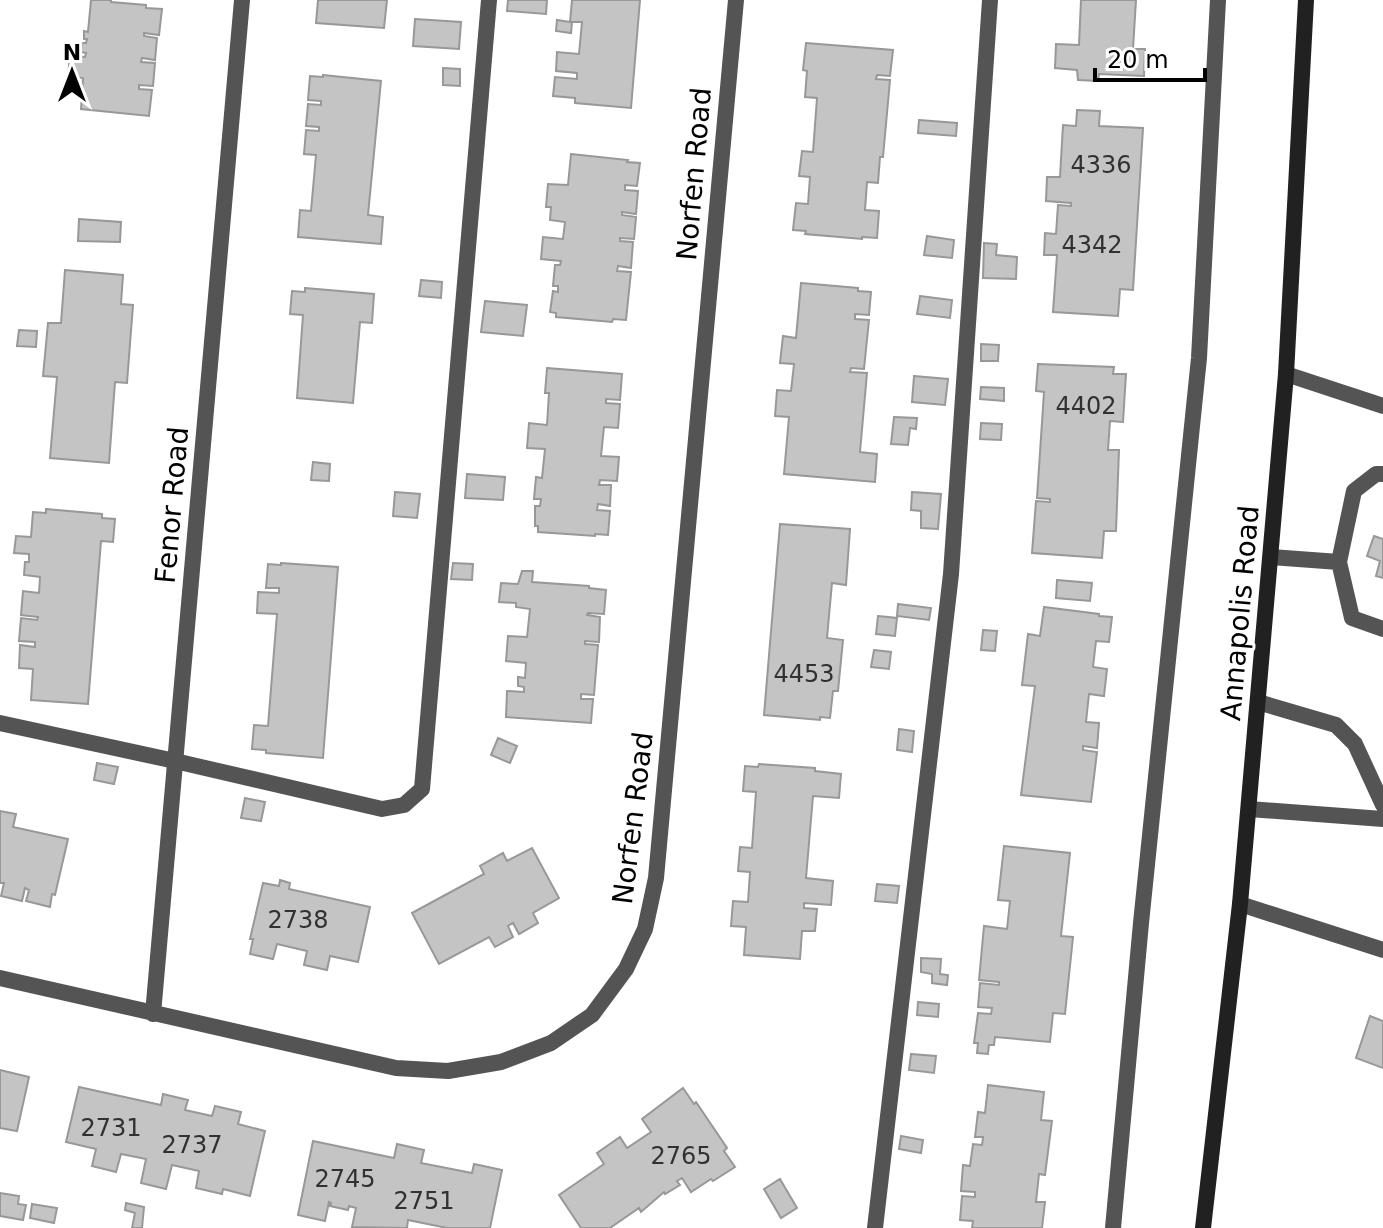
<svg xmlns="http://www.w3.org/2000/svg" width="1383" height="1228" viewBox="0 0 1383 1228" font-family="'DejaVu Sans',sans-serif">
  <rect width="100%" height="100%" fill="#fff"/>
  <!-- building -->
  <path fill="#c4c4c4" stroke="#989898" stroke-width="2" d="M91,0H111V2L146,5V8L162,9L159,35L144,33V36L157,38L155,60L142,58L141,62L155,63L153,86L139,85V89L152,90L149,116L81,109L83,78L68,76L70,56L85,57L86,53L81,52L82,43H86L87,39H84V31L88,32Z
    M318,0H387L384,28L316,23Z
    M508,0H547L546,14L507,11Z
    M572,0H640L631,108L575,103V98L553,96L555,77L577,79V73L556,71L557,52L579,54L582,22H572L571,33L556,31L557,20L570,22Z
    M1081,0H1136L1133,49H1145L1144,76L1099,74L1098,81L1078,80L1077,70L1055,68L1056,44L1079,45Z
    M415,19L461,22L459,49L413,46Z
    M806,43L893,50L890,76L877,75L876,79L890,80L883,157H880L878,183L867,182L865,210L879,211L877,238L862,237V239L805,234L806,231L793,230L796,203L808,204L810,177L799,176L802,151L813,152L817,98L805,97L807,71L803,70Z
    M443,68L460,69V86L443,85Z
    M323,75L381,81L368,215L383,217L381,244L298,237L300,210L311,211L316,155L304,154L306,130L319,131V127L306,126L308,104L321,105V101L308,100L310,76L323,77Z
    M1077,110L1100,111L1099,126L1143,128L1133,290L1120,289L1118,316L1053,312L1057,255H1044L1045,233L1056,234L1058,205L1071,206V203L1046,201L1047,177H1060L1063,125L1076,126Z
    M919,120L957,123L956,136L918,133Z
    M571,154L628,160L627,162L640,163L637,186L625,185V190L638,191L636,214L622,212V215L636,217L634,239L620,238V241L633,242L631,268L618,266L617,271L631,272L626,320L613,319L612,322L556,317V313L550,312L553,291L558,292V286H553L555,265H560L561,261L541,259L543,237L563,239L565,222L550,220L551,207H546L548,184L568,185Z
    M79,219L121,222L120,242L78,241Z
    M927,236L954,240L952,258L924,255Z
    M984,243L997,244L996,255L1017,257L1016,279L983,278Z
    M65,270L123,275L121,304L133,305L127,383L115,382L109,463L50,458L57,377L43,376L48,323H61Z
    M421,280L442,282L441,298L419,296Z
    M801,283L858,288V291L871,292L869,315L855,314V319L869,320L864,369L851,368L850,372L867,373L860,452L877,454L875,482L784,474L789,417L775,416L777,390L791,391L794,364L780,363L783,336L796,338Z
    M305,288L374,294L372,323L360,322L353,403L297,398L303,315L290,314L292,291L305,292Z
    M920,296L952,300L950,318L917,314Z
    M485,301L527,305L523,336L481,332Z
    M19,330L37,331L36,347L17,346Z
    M981,344L999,345L998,361H981Z
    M1038,364L1114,367L1113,374H1126L1123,422L1110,421L1108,450H1119L1116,531H1104L1102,558L1032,553L1036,501L1050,502V499L1037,498L1044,392L1036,391Z
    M547,368L622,374L620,400L606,399V403L620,404L618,428L604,427L601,456L619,457L617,481L600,480L599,485H611L610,506L598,504L597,510L610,511L608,535L595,534V536L538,532V526H535V506H540L541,499H534L536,477L542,478L545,449L527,448L529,423L547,425L549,393H545Z
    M914,376L948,379L945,405L912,402Z
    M981,387L1004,388V401L980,399Z
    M894,417L917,418L916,429L910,428L908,445L891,444Z
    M981,423L1002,424L1001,440L980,439Z
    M313,462L330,464L329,481L311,480Z
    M467,474L505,477L503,500L465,498Z
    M395,492L420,494L417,518L393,516Z
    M912,492L941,494L938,529L921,528V511L911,510Z
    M46,509L102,514V518L115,519L113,542L101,541L88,704L31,700L33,669L19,668L20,645L35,647V642L19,641L21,618L37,620L38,617L21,615L23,591L39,593L40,577L24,575L25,562H29V554L14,553L16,536L31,537L33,512L46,513Z
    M780,524L850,529L846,585L832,583L827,638L843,640L838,691H833L830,718L820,717V720L764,715Z
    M1374,536L1383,539V578L1376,576L1380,561L1367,556Z
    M281,563L338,567L323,758L266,753V750L252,749L254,725L268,726L277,614L257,613L258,592L279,593V588H266L268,564L281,565Z
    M453,563L473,564L472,580L451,579Z
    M522,571H533L532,582L589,586V588L606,590L604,614L588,613L587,615L600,617L599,642L585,641V644L598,645L594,695L581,694V699H593L591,723L506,717L507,691L524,692V687L518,686V677L525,678L526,663L506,661L508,636L527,637L530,609L516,607V603L499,602L501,583L518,584Z
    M1057,580L1092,583L1090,601L1056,598Z
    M898,604L931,608L929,620L897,616Z
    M1044,607L1099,614V616L1112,617L1109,642L1096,641L1093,667L1107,669L1104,696L1089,694L1086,722L1099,723L1097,748L1083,746V750L1097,752L1091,802L1021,795L1035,686L1022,685L1028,634L1040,636Z
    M878,616L897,618L895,636L876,634Z
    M983,630L997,631L995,651L981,650Z
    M874,650L891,652L889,669L871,667Z
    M899,729L914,731L912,752L897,750Z
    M498,738L517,746L510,763L491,755Z
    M97,763L118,767L114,784L94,780Z
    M759,764L815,768V771L841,774L839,798L813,796L806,878L833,881L831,905L804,903V908L817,909L815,931H802L800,959L744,955L746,927L731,926L733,901L748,902L750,872L738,871L740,847L752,848L756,792L743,791L745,766L758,767Z
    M245,798L265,802L261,821L241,818Z
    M0,811L16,814L13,827L68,839L55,895L52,894L50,907L26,901L29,890L25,888L22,901L1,896L4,883H0Z
    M1004,846L1070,853L1061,936L1073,937L1065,1014L1053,1013L1050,1042L995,1037L994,1045H989L988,1054L977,1053L978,1043H974L978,1013L991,1014L992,1008L978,1007L980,983L999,985V982L979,980L984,926L1007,929L1010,901L998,900Z
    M532,848L559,898L533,913L538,923L519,934L513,923L508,926L513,937L495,947L489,937L439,964L412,913L484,874L480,866L503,853L507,861Z
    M280,880L290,883L289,889L370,907L358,962L330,956L327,970L304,965L307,951L277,944L273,959L250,954L253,939H250L263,883L279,886Z
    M877,884L899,886L897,903L875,901Z
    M921,958L941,959L940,974L948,975L947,985L932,983V974L921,972Z
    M918,1002L939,1004L938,1017L917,1015Z
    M1370,1016L1383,1021V1068L1356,1058Z
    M911,1054L936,1056L934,1073L909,1070Z
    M0,1070L29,1077L17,1131L0,1128Z
    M988,1085L1044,1092L1041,1120L1052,1121L1045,1175L1039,1174L1036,1202H1045L1042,1228H972L973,1221L960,1220L962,1196L975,1197V1192L961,1191L963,1165L970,1166L973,1144L982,1145L983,1137H975L978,1112L985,1113Z
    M79,1087L161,1105L163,1094L188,1100L185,1110L212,1116L215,1106L241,1112L238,1124L265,1131L250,1196L223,1189L222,1194L196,1188L199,1171L172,1165L166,1189L141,1183L146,1159L121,1154L116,1172L92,1166L96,1149L66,1142Z
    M683,1088L694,1104L696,1102L727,1148L724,1151L735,1167L713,1181L711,1179L691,1192L682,1178L677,1181L680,1185L665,1194L664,1192L641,1212L639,1208L610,1228H581L559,1195L604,1164L597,1153L620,1137L627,1148L651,1132L642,1119Z
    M901,1136L923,1140L921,1153L899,1149Z
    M313,1141L394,1158L397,1144L424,1150L421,1163L472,1173L474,1164L502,1170L490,1228H447L408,1220L407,1228L352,1227L356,1208L349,1206L348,1210L330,1206L331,1203L329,1202L325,1221L298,1215Z
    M780,1179L797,1208L781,1218L764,1189Z
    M0,1193L19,1196L18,1204L26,1205L23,1220L0,1216Z
    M126,1203L144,1207L142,1228H132L135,1213L125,1210Z
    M32,1204L57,1208L54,1223L30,1218Z"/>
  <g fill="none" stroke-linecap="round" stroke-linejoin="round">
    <!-- lane -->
    <path stroke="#545454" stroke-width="16" d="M1271,557L1339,562L1352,618L1383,629
      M1339,562L1354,491L1376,474H1383
      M1258,702L1336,725L1355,744L1383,805
      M0,723L175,761L382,809L404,805L422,789L489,0
      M1249,809L1383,819
      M875,1228L951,574L990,0
      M1113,1228L1141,923L1199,358L1218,0"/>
    <!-- street -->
    <path stroke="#545454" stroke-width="16" d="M1286,374L1383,406
      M1240,904L1383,950
      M0,978L396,1068L448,1071L501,1062L551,1043L592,1015L626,969L645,929L656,878L736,0
      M153,1014L242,0"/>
    <!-- secondary -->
    <path stroke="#212121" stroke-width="16" d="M1203,1228L1240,904L1286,374L1306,0"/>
  </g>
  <g text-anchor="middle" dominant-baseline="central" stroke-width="6" stroke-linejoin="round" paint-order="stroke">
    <!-- number labels -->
    <g font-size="24" fill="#313131">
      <text x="1101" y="165">4336</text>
      <text x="1092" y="245">4342</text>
      <text x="1086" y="406">4402</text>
      <text x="804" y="674">4453</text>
      <text x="298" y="920">2738</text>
      <text x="111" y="1128">2731</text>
      <text x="192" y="1145">2737</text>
      <text x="681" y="1156">2765</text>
      <text x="345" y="1179">2745</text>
      <text x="424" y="1201">2751</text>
    </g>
    <!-- street labels -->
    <g font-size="28" fill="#000" stroke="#fff">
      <text transform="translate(694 174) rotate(-85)">Norfen Road</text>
      <text transform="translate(172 505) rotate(-85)">Fenor Road</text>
      <text transform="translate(1240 613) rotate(-85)">Annapolis Road</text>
      <text transform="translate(633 818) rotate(-83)">Norfen Road</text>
    </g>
  </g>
  <!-- north arrow -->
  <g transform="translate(72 72)" stroke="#ffffff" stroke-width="6" paint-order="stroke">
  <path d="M0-6L14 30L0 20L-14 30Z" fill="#000000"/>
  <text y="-12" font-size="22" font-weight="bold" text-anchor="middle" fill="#000000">N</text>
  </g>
  <!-- scale -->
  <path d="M1095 68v12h110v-12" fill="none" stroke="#000000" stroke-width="4"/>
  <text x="1107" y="68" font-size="24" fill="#000000" stroke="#ffffff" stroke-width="6" paint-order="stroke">20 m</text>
</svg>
